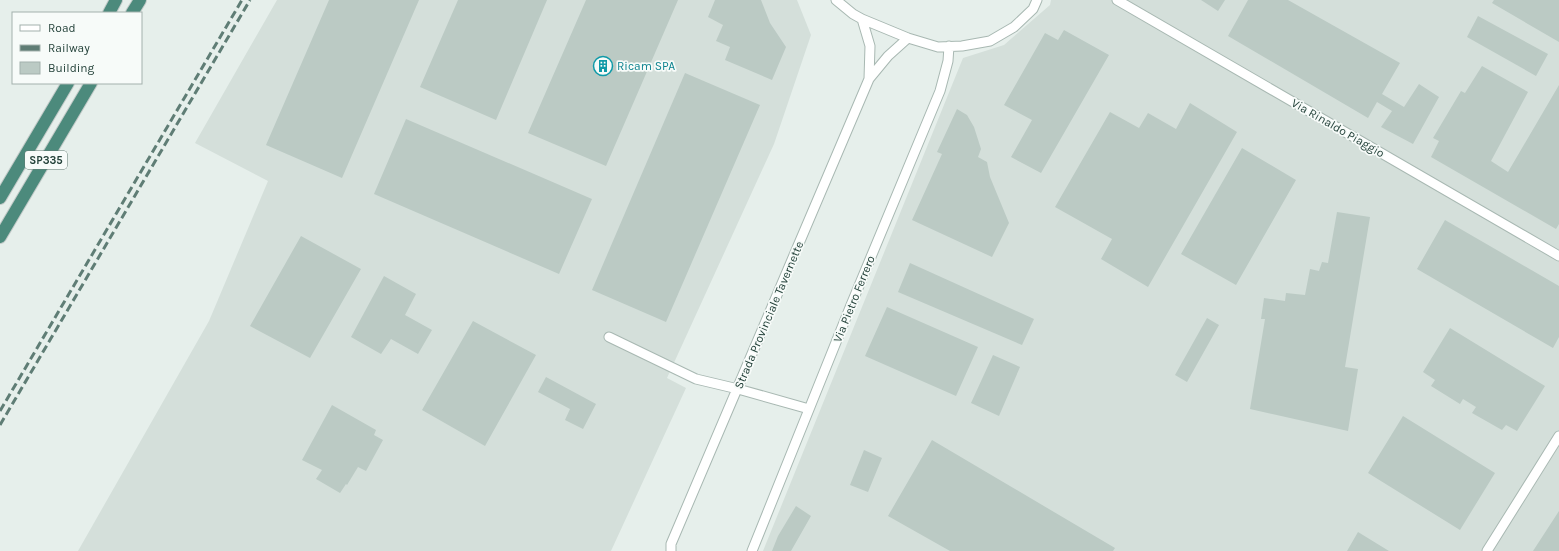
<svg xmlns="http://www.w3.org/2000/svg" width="1559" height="551" viewBox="0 0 1559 551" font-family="Karla,sans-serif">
  <rect width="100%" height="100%" fill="#e6efeb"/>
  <!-- built -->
  <path fill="#d4dfda" d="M277,0H797L811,35L774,144L667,378L686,388L611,551H78L209,321L268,181L195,143Z
    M1051,0H1559V551H763L963,58L1004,45L1050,5Z"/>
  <!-- building -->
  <path fill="#bbcac4" d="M329,0H419L342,178L266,145Z
    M458,0H547L496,120L420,87Z
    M586,0H678L606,166L528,133Z
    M715,0H761L770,23L786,47L772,80L725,60L730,47L716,41L723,25L708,17Z
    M1201,0H1225L1218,11Z
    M1248,0H1288L1400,63L1382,94L1404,107L1419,84L1439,97L1413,144L1381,127L1392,111L1377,102L1368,118L1228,36Z
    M1494,0H1559V42L1492,3Z
    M1478,16L1548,54L1536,76L1467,37Z
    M1064,30L1109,55L1041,173L1011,157L1032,120L1004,105L1045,33L1058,40Z
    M1482,66L1528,92L1491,161L1508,172L1559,85V224L1556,229L1431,157L1439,141L1433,138L1461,91L1465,93Z
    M685,73L760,105L666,322L592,290Z
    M1190,103L1237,132L1148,287L1101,259L1112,239L1055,207L1110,112L1139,128L1148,113L1176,129Z
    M957,109L967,115L974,127L981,149L978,157L987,162L990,177L1009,223L992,257L912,220L942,154L937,152Z
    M406,119L592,199L559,274L374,194Z
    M1242,148L1296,180L1236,285L1181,254Z
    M1337,212L1370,217L1345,367L1358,369L1348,431L1250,409L1265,319H1261L1264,298L1285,301L1286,293L1305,295L1310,269L1319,271L1322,262L1328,263Z
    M1445,220L1559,286V337L1553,348L1417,269Z
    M301,236L361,269L310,358L250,326Z
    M910,263L1034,319L1022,345L898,292Z
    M384,276L416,294L405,315L432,330L418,354L391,339L381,354L351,337Z
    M887,307L978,347L956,396L865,356Z
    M1207,318L1219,325L1187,382L1175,375Z
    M473,321L536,355L485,446L422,410Z
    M1450,328L1545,386L1517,431L1506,425L1502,430L1472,413L1476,407L1463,399L1460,404L1431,386L1435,380L1423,372Z
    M993,355L1020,367L999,416L971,403Z
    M546,377L596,404L583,429L565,420L570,409L538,392Z
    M332,405L376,430L374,435L383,440L366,471L358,467L347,485L346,484L340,493L316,479L322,470L302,460Z
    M1403,416L1495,473L1460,530L1368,473Z
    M932,440L1115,548L1113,551H950L888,516Z
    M864,450L882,458L868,492L850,485Z
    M796,506L811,516L791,551H772L778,536Z
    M1559,511V551H1533Z
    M1358,532L1389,551H1347Z"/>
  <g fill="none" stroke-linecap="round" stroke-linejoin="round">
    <defs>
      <path id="minor" d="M836,0L853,14L862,19L908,38L938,47L962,46L990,41L1014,27L1033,9L1037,0
        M1117,0L1559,256
        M862,19L870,46L869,79
        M609,337L696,379L738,389L809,409
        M671,551V544L869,79L888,56L908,38
        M752,551L851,305L940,91L948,61L949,46
        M1487,551L1559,436"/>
      <path id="trunk" d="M109,13L116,0
        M132,13L140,0
        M0,198L68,83
        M0,237L91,83"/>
    </defs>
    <!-- minor casing -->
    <use href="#minor" stroke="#a8b8b2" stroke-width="11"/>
    <!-- trunk casing -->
    <use href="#trunk" stroke="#c2cac8" stroke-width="14"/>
    <!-- minor -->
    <use href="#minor" stroke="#fff" stroke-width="9"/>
    <!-- trunk -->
    <use href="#trunk" stroke="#4c8a7c" stroke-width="12"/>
    <!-- rail -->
    <path stroke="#5f7d75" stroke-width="3" stroke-dasharray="8 4" stroke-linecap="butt" d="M0,411L242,0
      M0,425L250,0"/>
  </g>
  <!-- icons -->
  <defs>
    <symbol id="building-ring" viewBox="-11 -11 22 22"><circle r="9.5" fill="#f7fbf9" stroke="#0f9aa8" stroke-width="1.5"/><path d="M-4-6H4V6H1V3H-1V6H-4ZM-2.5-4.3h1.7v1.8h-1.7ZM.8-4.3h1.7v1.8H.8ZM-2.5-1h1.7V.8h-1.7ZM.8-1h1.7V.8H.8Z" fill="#0f9aa8"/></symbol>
  </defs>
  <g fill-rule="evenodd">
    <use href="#building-ring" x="592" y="55" width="22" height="22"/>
  </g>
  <g text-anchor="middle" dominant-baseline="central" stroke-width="3.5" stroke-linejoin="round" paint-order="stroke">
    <!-- shield labels -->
    <rect fill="#f7fbf9" stroke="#637a73" stroke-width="1" x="25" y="151" width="42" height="18" rx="3"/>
    <g font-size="11" font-weight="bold" fill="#24423a">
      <text x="46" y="160">SP335</text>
    </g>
    <!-- culture labels -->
    <g font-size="12" fill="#0d838f" stroke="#f7fbf9" text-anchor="start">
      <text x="617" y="66">Ricam SPA</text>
    </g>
    <!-- street labels -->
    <g font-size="12" fill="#24423a" stroke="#f7fbf9">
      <text transform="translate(1338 128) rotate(30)">Via Rinaldo Piaggio</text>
      <text transform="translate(854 299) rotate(-68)">Via Pietro Ferrero</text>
      <text transform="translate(769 315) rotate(-67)">Strada Provinciale Tavernette</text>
    </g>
  </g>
  <!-- legend -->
  <rect x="12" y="12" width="130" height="72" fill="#f7fbf9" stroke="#a3b1ad"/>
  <rect x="20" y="25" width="20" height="6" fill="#ffffff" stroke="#a3b1ad"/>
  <text x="48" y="32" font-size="12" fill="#24423a">Road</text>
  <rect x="20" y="45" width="20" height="6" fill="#5f7d75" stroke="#a3b1ad"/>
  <text x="48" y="52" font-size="12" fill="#24423a">Railway</text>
  <rect x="20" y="62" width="20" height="12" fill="#bbcac4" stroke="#a3b1ad"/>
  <text x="48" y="72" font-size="12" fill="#24423a">Building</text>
</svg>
